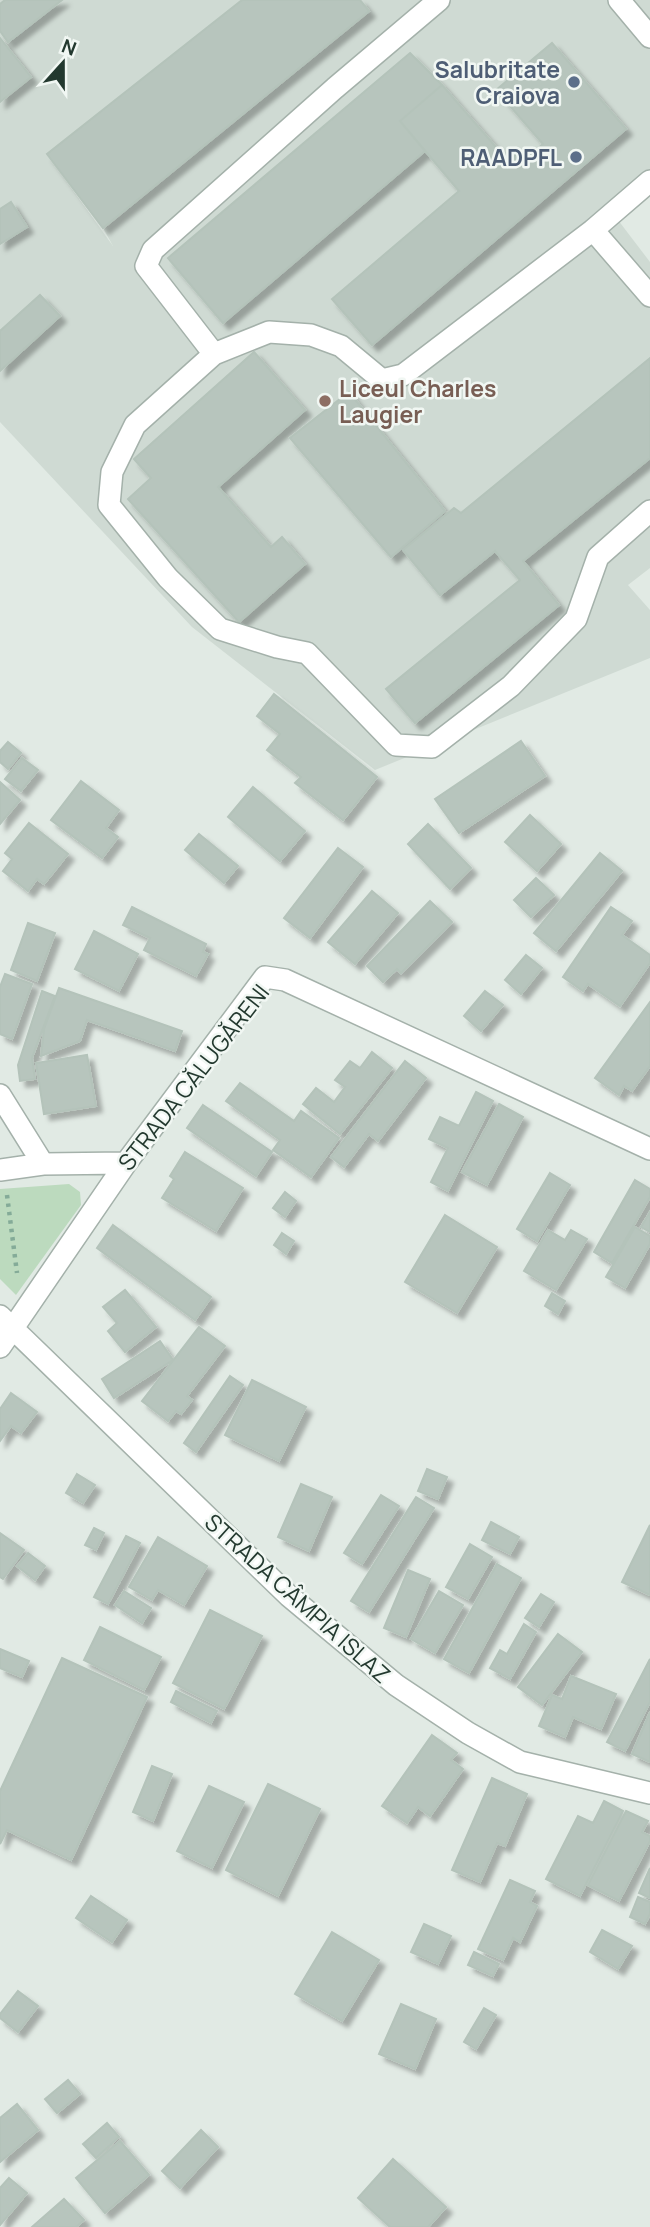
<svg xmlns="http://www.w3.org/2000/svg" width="650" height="2227" viewBox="0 0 650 2227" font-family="Manrope,sans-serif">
  <defs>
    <filter id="shadow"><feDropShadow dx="6" dy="6" stdDeviation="2" flood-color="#0004"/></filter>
  </defs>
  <rect width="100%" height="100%" fill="#e1eae4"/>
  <!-- built -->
  <path fill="#cfdad3" d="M0,0H242L47,154L113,246L103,228L368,12L360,0H650V195L618,220L650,262V568L628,585L650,610V658L375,770L192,627L0,422Z"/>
  <!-- green -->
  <path fill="#bcdabe" d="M69,1184L80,1192L81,1205L16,1295L0,1279V1189Z"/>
  <!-- building -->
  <path fill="#b7c5bd" stroke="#b4c3ba" stroke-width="2" filter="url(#shadow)" d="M5,0H62L8,42L0,31V4Z
    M242,0H360L369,11L103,228L47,154Z
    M0,38L31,77L0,102Z
    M552,43L626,129L372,345L332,299L459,191L400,121L442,85L508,161L520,151L526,158L543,144L496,90Z
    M410,53L442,85L400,121L425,151L223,323L168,258Z
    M11,202L27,227L0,244V209Z
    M40,295L60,316L0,371V331Z
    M254,352L305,410L218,487L271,547L282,537L305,564L239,622L128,499L151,478L134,459Z
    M650,358V458L523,561L559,605L415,723L386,689L520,580L495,551L440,595L403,550L454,508L461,513Z
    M349,392L445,511L391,557L290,438Z
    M274,694L377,777L343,820L295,783L301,777L267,750L280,734L257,716Z
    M521,741L545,776L459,833L435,799Z
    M8,742L21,753L8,769L0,762V751Z
    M22,758L38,770L21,791L5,779Z
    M81,781L119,810L106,828L118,837L102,858L51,820Z
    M0,782L20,800L0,824Z
    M253,787L305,831L280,861L228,817Z
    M530,815L561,844L537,871L505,842Z
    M29,823L68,854L44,884L37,879L28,891L3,871L12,859L5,853Z
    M428,824L471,868L450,889L408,844Z
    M199,834L238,866L224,883L185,850Z
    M338,848L363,867L310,938L284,918Z
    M600,853L622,871L556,951L534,933Z
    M536,878L554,895L531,917L514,900Z
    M372,891L398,913L355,964L328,942Z
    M430,901L452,922L401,973L397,969L383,982L367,966Z
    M132,907L206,944L203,952L208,954L196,976L144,950L150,938L123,925Z
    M611,907L632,921L622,935L650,955V963L620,1006L588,984L583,991L563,977Z
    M28,923L55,933L37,981L11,970Z
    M94,931L138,954L119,991L75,969Z
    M526,955L542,968L521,994L505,980Z
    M5,974L32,984L12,1039L0,1034V987Z
    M59,988L182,1031L175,1051L87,1020L80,1041L41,1056L44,1029Z
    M42,991L55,996L32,1058L35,1079L20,1081L18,1065Z
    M485,991L503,1005L481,1031L464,1016Z
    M650,1002V1066L632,1091L624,1086L619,1095L595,1078Z
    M372,1052L392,1068L340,1134L303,1104L316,1088L334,1102L345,1087L335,1080L350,1061L360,1068Z
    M87,1055L96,1106L44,1114L36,1063Z
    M405,1061L426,1078L378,1141L369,1134L344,1167L331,1157Z
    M240,1083L294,1121L301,1111L339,1138L311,1177L273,1150L280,1140L226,1101Z
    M476,1092L493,1101L448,1191L431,1182L448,1148L429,1139L440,1117L459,1126Z
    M499,1104L523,1117L487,1185L462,1172Z
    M203,1105L272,1152L256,1176L187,1128Z
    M185,1152L243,1188L216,1231L162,1198L174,1179L170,1176Z
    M550,1173L570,1185L537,1241L517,1229Z
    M635,1180L650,1189V1197L612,1263L594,1252Z
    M285,1192L296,1201L285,1217L273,1208Z
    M650,1212V1232L641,1227Z
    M445,1215L497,1247L457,1313L405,1282Z
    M113,1225L211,1297L195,1320L97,1248Z
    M635,1227L650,1236V1244L625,1288L606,1277Z
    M548,1230L565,1240L571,1230L587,1239L556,1290L524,1271Z
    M282,1233L294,1241L286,1254L274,1245Z
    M125,1290L156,1327L125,1352L108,1331L117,1323L103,1307Z
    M552,1293L565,1301L558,1314L545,1306Z
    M199,1327L225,1346L187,1396L192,1400L181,1414L176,1411L168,1421L142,1401Z
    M160,1341L173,1360L114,1398L102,1379Z
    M230,1376L243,1385L196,1452L184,1443Z
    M252,1380L306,1407L279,1461L225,1435Z
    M11,1393L37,1412L21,1433L11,1426L0,1441V1409Z
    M427,1469L447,1477L438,1499L418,1491Z
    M77,1474L95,1485L83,1503L66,1493Z
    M301,1484L332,1497L309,1551L278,1537Z
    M381,1495L399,1506L362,1564L344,1553Z
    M416,1497L434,1508L369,1612L351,1601Z
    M491,1522L519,1537L510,1554L482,1540Z
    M650,1525V1595L622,1582Z
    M94,1528L104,1533L96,1550L85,1545Z
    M0,1533L24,1550L3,1579L0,1577Z
    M126,1536L140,1543L108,1604L94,1597Z
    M158,1537L207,1566L184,1605L158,1590L152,1600L129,1587Z
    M470,1544L492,1557L468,1599L446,1587Z
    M28,1553L45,1566L35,1580L17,1566Z
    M497,1564L521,1578L469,1673L444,1659Z
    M408,1570L430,1579L406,1637L384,1628Z
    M124,1591L151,1608L142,1623L115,1605Z
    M439,1591L463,1605L435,1653L411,1639Z
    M541,1594L554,1602L539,1627L525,1618Z
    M210,1610L262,1636L224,1709L173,1683Z
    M524,1624L536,1632L510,1679L490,1668L500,1650L507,1654Z
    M100,1627L161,1657L144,1690L84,1660Z
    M558,1634L582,1652L542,1705L518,1687Z
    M0,1649L29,1661L22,1677L0,1668Z
    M62,1658L147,1697L71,1860L7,1830L0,1844V1791Z
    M650,1659V1702L625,1751L607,1742Z
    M571,1676L616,1694L601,1729L573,1717L565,1737L539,1726L552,1695L562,1699Z
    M176,1691L217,1711L211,1723L171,1702Z
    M650,1712V1762L632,1754Z
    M432,1735L457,1753L451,1760L463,1769L430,1816L418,1807L407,1823L382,1806Z
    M152,1766L172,1774L153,1821L133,1812Z
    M492,1778L527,1794L505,1846L497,1843L480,1882L452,1870Z
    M268,1784L320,1809L278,1896L226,1870Z
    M209,1786L244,1802L212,1868L177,1851Z
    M604,1801L623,1811L580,1896L546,1879L578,1816L593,1823Z
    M626,1811L648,1821L642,1832L650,1836V1841L619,1901L588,1885Z
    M650,1868V1898L639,1893Z
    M510,1880L535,1891L530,1902L537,1906L520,1942L513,1938L503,1960L478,1949Z
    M91,1896L127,1920L112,1942L76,1918Z
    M638,1897L650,1902V1914L645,1924L630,1917Z
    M424,1924L451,1936L438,1964L411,1952Z
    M602,1930L632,1946L618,1969L590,1952Z
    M332,1932L379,1960L342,2021L295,1994Z
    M474,1952L499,1964L493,1976L468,1965Z
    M18,1991L38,2006L18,2032L0,2018V2014Z
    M401,2004L436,2019L415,2069L379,2054Z
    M484,2008L496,2015L476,2049L464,2042Z
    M68,2080L80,2094L57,2113L45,2099Z
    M17,2104L38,2130L0,2162V2118Z
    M107,2123L119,2137L96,2158L83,2144Z
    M201,2130L218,2147L180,2188L162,2171Z
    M120,2141L149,2175L105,2213L76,2178Z
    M393,2159L446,2207L428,2227H390L358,2198Z
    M9,2178L27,2193L0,2225V2188Z
    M64,2199L84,2220L76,2227H32Z"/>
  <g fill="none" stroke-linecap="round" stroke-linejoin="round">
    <defs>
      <path id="minor" d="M619,0L650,37
        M650,181L593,230L403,375L382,380L341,346L311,335L269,332L214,354L135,425L112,472L109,505L168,578L220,629L277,647L307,653L396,745L432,747L511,686L576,619L598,557L650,511
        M593,230L650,296
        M214,354L146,266L153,250L335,88L439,0
        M0,1095L43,1164
        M0,1170L43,1164L126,1163
        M0,1316L289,1596L396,1685L468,1733L520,1762L650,1793
        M0,1347L126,1163L265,977L285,980L650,1149"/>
    </defs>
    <!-- minor casing -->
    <use href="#minor" stroke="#a4b1aa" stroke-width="24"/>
    <!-- path -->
    <path stroke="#84ab98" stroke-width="4.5" stroke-dasharray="3.5 5" stroke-linecap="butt" d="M7,1195L17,1273"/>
    <!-- minor -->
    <use href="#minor" stroke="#fff" stroke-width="21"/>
  </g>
  <!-- markers -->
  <g fill="#5c6f8a" stroke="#f1f7f3" stroke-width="2.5">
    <circle cx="574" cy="82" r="7"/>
    <circle cx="576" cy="157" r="7"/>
  </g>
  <circle fill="#8d6e63" stroke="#f1f7f3" stroke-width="2.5" cx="325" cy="401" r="7"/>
  <g text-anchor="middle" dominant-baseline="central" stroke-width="5" stroke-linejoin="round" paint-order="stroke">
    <!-- service labels -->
    <g font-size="23" font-weight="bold" fill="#4e5e75" stroke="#f1f7f3" text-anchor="end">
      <text x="560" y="69">Salubritate<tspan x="560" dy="26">Craiova</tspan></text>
      <text x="562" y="157">RAADPFL</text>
    </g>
    <!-- education labels -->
    <g font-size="23" font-weight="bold" fill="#785e54" stroke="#f1f7f3" text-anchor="start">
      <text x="339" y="388">Liceul Charles<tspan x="339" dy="26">Laugier</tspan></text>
    </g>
    <!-- street labels -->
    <g font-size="23" fill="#23392f" stroke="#f1f7f3">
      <text transform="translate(193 1077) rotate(-52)">STRADA CĂLUGĂRENI</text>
      <text transform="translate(298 1598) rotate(42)">STRADA CÂMPIA ISLAZ</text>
    </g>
  </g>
  <!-- north arrow -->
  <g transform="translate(63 63) rotate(21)" stroke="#f1f7f3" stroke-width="5" paint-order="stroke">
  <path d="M0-5L12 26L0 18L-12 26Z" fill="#23392f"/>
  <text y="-10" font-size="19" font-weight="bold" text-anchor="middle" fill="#23392f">N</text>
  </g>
</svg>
